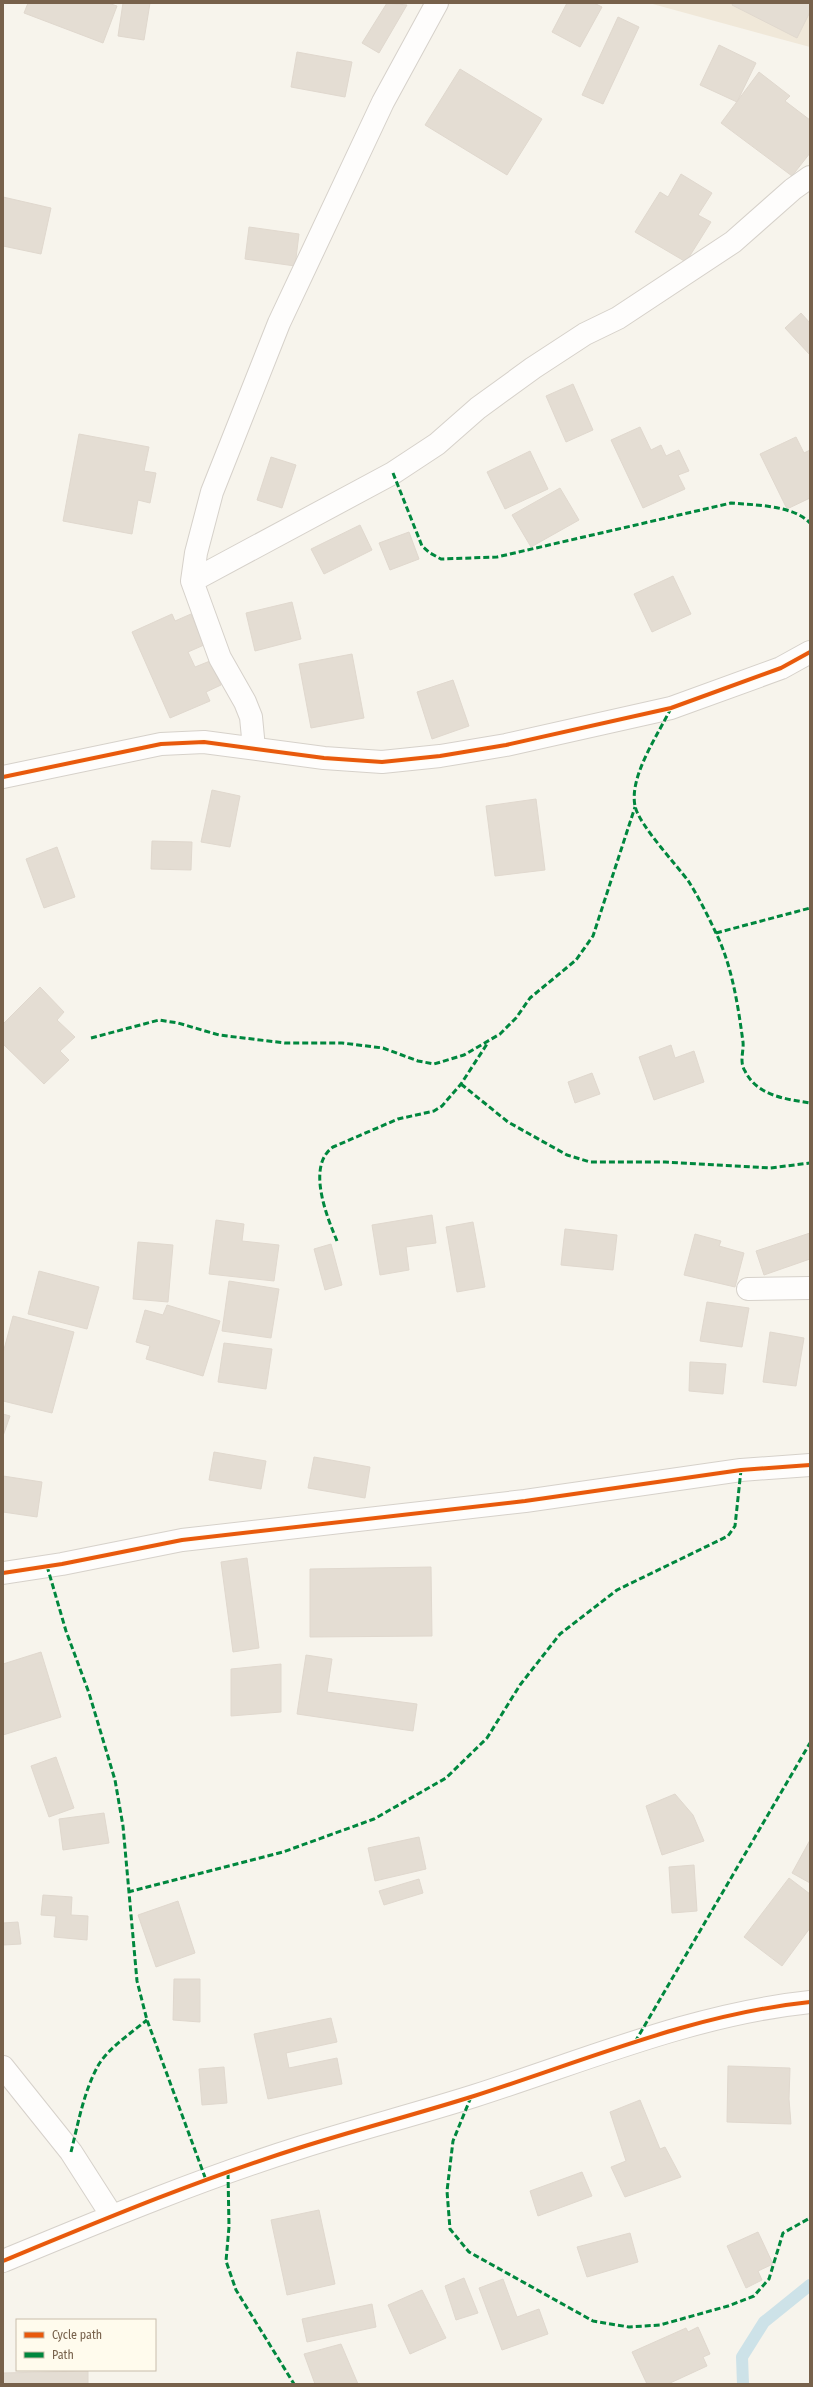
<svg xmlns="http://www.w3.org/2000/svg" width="813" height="2387" viewBox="0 0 813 2387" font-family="'Fira Sans Condensed',sans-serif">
  <rect width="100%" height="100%" fill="#f7f4ec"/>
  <!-- residential -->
  <path fill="#f0e8d9" d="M649,3H810V47Z"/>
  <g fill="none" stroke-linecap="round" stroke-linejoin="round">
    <!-- stream -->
    <path stroke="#cde2e8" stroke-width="12" d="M743,2384L742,2357L764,2322L810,2285"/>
  </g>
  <!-- building -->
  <path fill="#e4ddd3" stroke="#e0d8ce" d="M28,3H108L117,6L103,43L24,13Z
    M123,3H150L144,40L118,36Z
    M387,3L407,5L379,53L362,43Z
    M567,3H594L602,7L580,47L552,32Z
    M733,3H810V12L797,38L732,5Z
    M618,17L639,27L603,104L582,95Z
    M719,45L756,63L737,102L700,85Z
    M297,52L352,62L345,97L291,87Z
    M460,69L542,119L507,175L425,125Z
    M759,72L790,96L785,101L810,120V153L792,176L721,123Z
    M681,174L712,193L698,215L711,222L686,262L635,232L660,192L668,197Z
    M3,197L51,208L41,254L3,246Z
    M249,227L299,234L295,266L245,259Z
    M801,313L810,323V355L785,328Z
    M573,384L593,430L566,442L546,396Z
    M640,427L651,450L661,445L666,456L679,450L689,471L678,475L685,489L643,508L611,440Z
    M79,434L149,447L144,471L156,473L150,503L138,500L132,534L63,521Z
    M796,437L804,453L810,450V498L787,509L760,454Z
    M530,451L548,489L505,509L487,472Z
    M271,457L296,465L282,508L257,500Z
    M560,488L579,520L531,547L512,515Z
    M360,525L372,550L324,574L311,549Z
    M409,532L419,559L390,570L379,543Z
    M673,576L691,614L652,632L634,594Z
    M292,602L301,639L255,651L246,613Z
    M172,614L175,621L191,614L204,645L188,652L195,667L210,661L221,685L206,692L210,701L170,718L132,632Z
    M352,654L364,718L311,728L299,664Z
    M453,680L469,726L432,739L417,692Z
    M212,790L240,796L230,847L201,842Z
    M536,799L545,870L495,876L486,806Z
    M152,841L192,842L191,870L151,869Z
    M57,847L75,897L44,908L26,859Z
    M40,987L64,1012L57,1020L75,1037L60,1051L69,1060L44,1084L3,1044V1024Z
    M671,1045L675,1058L694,1051L704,1082L654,1100L639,1057Z
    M592,1073L600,1094L575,1103L568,1082Z
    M432,1215L436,1243L406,1247L409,1270L380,1275L372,1225Z
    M216,1220L244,1224L242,1241L279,1245L274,1281L209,1274Z
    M473,1222L485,1287L457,1292L446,1227Z
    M565,1229L617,1235L613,1270L561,1265Z
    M810,1233V1259L764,1275L756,1251Z
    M695,1234L721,1241L719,1246L744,1253L735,1287L684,1275Z
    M138,1242L173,1245L168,1302L133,1299Z
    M331,1244L342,1285L325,1290L314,1249Z
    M39,1271L99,1287L87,1329L28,1314Z
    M229,1281L279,1289L271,1338L222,1331Z
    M707,1302L749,1308L742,1347L700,1341Z
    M167,1305L220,1321L203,1376L146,1359L150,1346L136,1342L145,1310L163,1315Z
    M13,1316L74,1332L52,1413L3,1401V1353Z
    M770,1332L804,1338L796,1386L763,1382Z
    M224,1343L272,1349L266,1389L218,1382Z
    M690,1362L726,1364L723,1394L689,1391Z
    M3,1414L10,1416L3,1436Z
    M214,1452L266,1461L261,1489L209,1480Z
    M314,1457L370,1467L365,1498L308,1488Z
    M3,1476L42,1482L37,1517L3,1512Z
    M247,1558L259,1648L233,1652L221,1562Z
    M431,1567L432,1636L310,1637V1569Z
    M41,1652L61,1717L3,1735V1664Z
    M306,1655L332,1659L327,1692L417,1704L413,1731L297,1714Z
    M281,1664V1712L231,1716V1669Z
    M56,1757L74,1808L49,1817L31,1766Z
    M675,1794L693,1815L704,1841L662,1855L646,1806Z
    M104,1813L109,1843L63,1850L59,1819Z
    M419,1837L426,1869L375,1881L368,1848Z
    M810,1840V1883L792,1873Z
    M694,1865L697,1911L672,1913L669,1867Z
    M789,1878L810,1894V1928L782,1966L744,1937Z
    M419,1879L423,1893L384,1905L379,1891Z
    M43,1895L72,1897L71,1915L88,1916L87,1940L54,1937L56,1916L41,1915Z
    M178,1901L195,1953L156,1967L138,1915Z
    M18,1922L21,1944L3,1945V1923Z
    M174,1979H200V2022L173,2020Z
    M331,2018L337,2042L286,2053L289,2068L337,2058L342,2084L268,2099L254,2034Z
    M728,2066L790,2068L789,2099L791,2124L727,2122Z
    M224,2067L227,2103L202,2105L199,2069Z
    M640,2100L660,2149L665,2147L681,2177L625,2197L611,2167L626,2161L610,2112Z
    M582,2172L592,2196L538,2216L530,2191Z
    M319,2210L335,2284L287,2295L271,2220Z
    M758,2232L773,2264L758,2271L762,2280L746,2288L727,2246Z
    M630,2233L638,2262L587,2277L577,2247Z
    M464,2278L478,2313L456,2320L445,2286Z
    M503,2279L517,2317L539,2309L548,2334L502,2350L479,2288Z
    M422,2290L446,2338L410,2354L388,2305Z
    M372,2304L376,2327L307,2342L302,2319Z
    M698,2327L710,2354L703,2357L707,2366L668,2384H647L632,2352L686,2328L688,2332Z
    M341,2344L358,2384H315L304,2354Z
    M88,2371V2384H3V2373Z"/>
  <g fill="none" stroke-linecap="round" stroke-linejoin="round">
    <defs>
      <path id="minor" d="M192,581L393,473L437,444L478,408L533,368L585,334L618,318L733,242L793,189L810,177
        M254,748L251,717L245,702L220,658L192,581L196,553L212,492L279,323L383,102L437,3
        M3,777L161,744L204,742L324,758L382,762L440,756L506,745L671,708L781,668L810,652
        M748,1289L810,1288
        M3,1573L62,1564L182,1540L525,1501L741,1470L810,1465
        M3,2067L71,2152L112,2216
        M3,2261C102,2220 200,2179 302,2147C359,2129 417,2114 474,2096C584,2061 694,2014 810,2002"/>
    </defs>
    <!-- minor casing -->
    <use href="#minor" stroke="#d6d1ca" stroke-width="24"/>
    <!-- minor -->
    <use href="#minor" stroke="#fefdfc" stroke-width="22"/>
    <!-- quiet -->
    <path stroke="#00873e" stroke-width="3" stroke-dasharray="6 3" stroke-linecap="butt" d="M393,473L422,546L430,553L441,559L497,557L731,503C754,505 793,505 810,523
      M671,708C658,735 629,776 635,806C639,825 676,864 689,882C699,898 708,916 716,933C732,966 738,1005 743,1042C744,1051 739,1062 745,1071C757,1096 786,1099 810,1103
      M716,933L810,908
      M91,1038L159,1020L178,1023L219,1035L285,1043H342L383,1048L418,1061L434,1064L464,1055L500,1034L516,1018L530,998L576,960L593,936L635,807
      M461,1084L508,1122L567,1155L590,1162H665L770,1168L810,1163
      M337,1241C327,1217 306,1166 333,1147L398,1119L434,1111L442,1106L461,1084L487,1044
      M47,1566L66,1631L89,1693L115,1780L123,1826L137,1981L147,2020L206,2180
      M128,1892L283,1852L374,1819L446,1778L487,1738L520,1685L560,1634L617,1590L728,1536L735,1526L741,1470
      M635,2042L810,1743
      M471,2097L453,2141L447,2191L450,2229L469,2252L593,2321L629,2327L660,2325L728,2306L754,2296L769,2279L783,2233L810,2218
      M71,2152C78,2124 84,2090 99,2064C110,2047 131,2033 147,2020
      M228,2173L229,2227L226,2261L236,2290L294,2384"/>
    <defs>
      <path id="cycleway" d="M3,777L161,744L204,742L324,758L382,762L440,756L506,745L671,708L781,668L810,652
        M3,1573L62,1564L182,1540L525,1501L741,1470L810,1465
        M3,2261C102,2220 200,2179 302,2147C359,2129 417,2114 474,2096C584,2061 694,2014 810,2002"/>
    </defs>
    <!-- cycleway casing -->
    <use href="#cycleway" stroke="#fffbed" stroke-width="6"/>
    <!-- cycleway -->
    <use href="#cycleway" stroke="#e8590c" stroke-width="4"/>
  </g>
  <!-- border -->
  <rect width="813" height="2387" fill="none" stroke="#77614b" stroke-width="8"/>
  <!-- legend -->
  <rect x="16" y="2319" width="140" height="52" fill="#fffbed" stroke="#c9bdac"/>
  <rect x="24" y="2332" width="20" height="6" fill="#e8590c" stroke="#c9bdac"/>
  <text x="52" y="2339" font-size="12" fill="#77614b">Cycle path</text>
  <rect x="24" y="2352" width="20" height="6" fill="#00873e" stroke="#c9bdac"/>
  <text x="52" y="2359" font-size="12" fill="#77614b">Path</text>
</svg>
